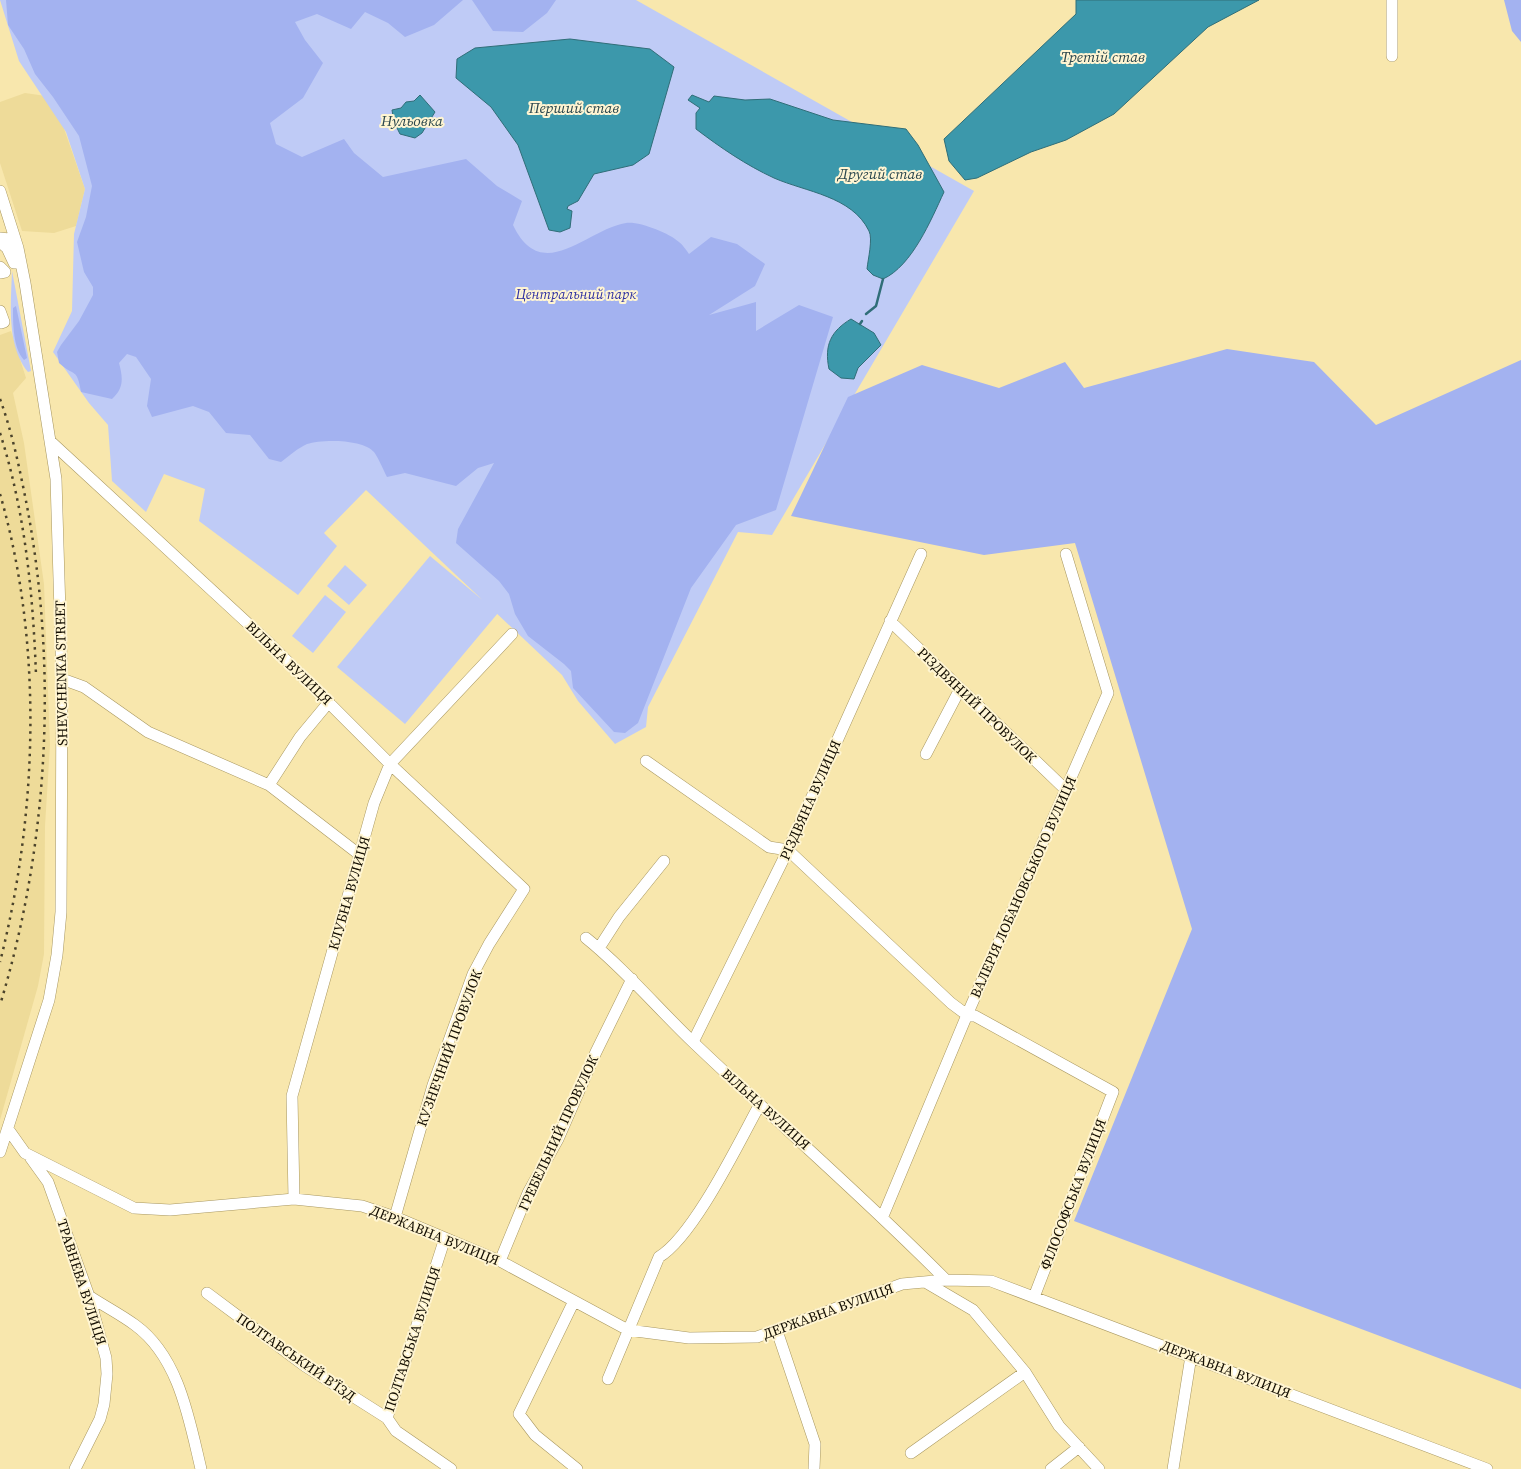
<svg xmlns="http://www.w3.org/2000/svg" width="1521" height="1469" viewBox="0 0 1521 1469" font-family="'Source Serif 4',serif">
  <rect width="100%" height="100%" fill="#f8e7ad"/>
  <!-- built -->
  <path fill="#eedb99" d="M25,93L53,97L85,189L76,226L54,233L22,231L0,163V102Z
    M11,331L26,378L13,393L24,443L44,584L50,745L45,826L44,954L38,986L0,1120V335Z"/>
  <!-- green -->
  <path fill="#bfcbf6" d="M0,0H636L974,191L772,535L738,532L648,707L646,727L615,744L578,701L562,675L366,490L324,533L337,546L298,595L199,521L205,489L164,474L146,512L112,481L108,425L89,403L53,352L72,311L74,234L85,189L66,132L19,61Z
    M12,271L31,371L28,372C6,345 11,303 12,271Z
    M430,556L498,613L405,724L337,667Z
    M345,565L367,585L349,605L327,586Z
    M325,595L346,612L313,653L292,636Z"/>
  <!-- forest -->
  <path fill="#a3b2f0" d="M6,0H463L434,25L405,37L388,23L365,12L351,29L317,14L295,22L305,40L323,63L303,98L270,123L276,144L302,157L344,139L354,153L383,177L466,159L497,186L522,201L513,225C542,286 587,229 626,223C639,221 669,233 679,242C683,245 686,250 689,254L711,237L737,244L765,264L755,286L709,315L756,302V331L799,305L833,317L776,510L736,525L691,588L638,723L625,733L614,732L573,688L571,671L564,664L528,636L515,614L509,594L499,581L456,543L458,529L494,463L478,468L456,486L405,473L387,477C383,469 379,459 374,452C363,439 322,439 307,444C298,448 289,456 281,462L269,459L250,435L226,433L209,412L193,406L152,417L147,406L151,379L136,357L127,354L119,363C123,378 124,388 112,399L81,392C77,367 74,377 59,363L57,352L61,345L79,321L93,295V287L84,272L77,242L86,217L92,186L79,136L53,97L35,74L24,49L8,25Z
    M472,0H556L547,13L523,32L493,31Z
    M1504,0H1521V42L1512,31Z
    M16,306L27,358L24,360C13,348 13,324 13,308Z
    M1227,349L1314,362L1376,425L1521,360V1389L1074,1221L1192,929L1075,543L984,555L791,516L848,397L922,365L999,388L1065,362L1084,388Z"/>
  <!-- water -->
  <path fill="#3c98ab" stroke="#306e78" d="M1076,0H1259L1208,27L1114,114L1066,140L1031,152L977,178L965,180L949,161L944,139L1076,14Z
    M570,39L650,49L674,67L649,154L633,165L594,174L578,201L568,206L567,209L572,211L570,228L560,232L549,230L518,145L491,107L456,78L457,59L475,48Z
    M420,95L435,112L422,133L415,138L400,134L394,122L392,110L401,108L406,102L414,101Z
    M692,95L709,102L714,96L745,100L770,99L833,120L906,129L918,145L944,192C931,220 912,266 883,279L873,275L867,269C868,259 873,239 869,231C852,196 806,192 774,178C746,165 721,148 696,129V113L700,108L688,100Z
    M851,319L874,333L881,345L858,368L854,379L841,378L829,369C824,345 831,331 851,319Z"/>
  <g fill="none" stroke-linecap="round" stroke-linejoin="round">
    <!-- stream -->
    <path stroke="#306e78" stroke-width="2.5" d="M866,314L876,306L883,279
      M860,324L862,321"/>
    <defs>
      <path id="minor" d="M1392,0V56
        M0,191L18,248L25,283L56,479L62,679L61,912L57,955L49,1000L0,1152
        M0,238L9,239L16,263H14L7,248L0,242
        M0,267L5,272L0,273
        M0,311L4,322L1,323L0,320
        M50,441L268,642L390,764L524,889L489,944L473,974L433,1085L395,1217
        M890,621L1065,789
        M62,679L84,687L148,732L269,785L360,855
        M926,754L960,689
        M646,761L769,847L788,850L951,1003L967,1015L975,1016L1113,1092L1034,1297
        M269,785L300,737L329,702
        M586,938C626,970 658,1009 695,1044C778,1123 865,1198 946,1280
        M599,948L619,917L664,861
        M693,1042L788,850L921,554
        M8,1129L25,1153L134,1208L170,1210L294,1199L362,1206L395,1217L500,1261L628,1330L689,1338L757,1337L902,1284L946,1280L991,1281L1487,1469
        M30,1157L48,1182L89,1296L106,1358L107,1374L104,1404L100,1419L75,1469
        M294,1199L292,1096L374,803L390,764L512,634
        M883,1216L967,1015L1108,693L1066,554
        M445,1238L387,1418L396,1431L451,1469
        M500,1261L528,1193L558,1139L596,1052L632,979
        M927,1283L973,1310L1025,1372L1059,1426L1099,1469
        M207,1293L305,1366L387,1418
        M89,1296C104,1306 120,1314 135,1325C179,1357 189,1419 201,1469
        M574,1301L519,1414L535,1435L577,1469
        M777,1331L815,1444L814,1469
        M608,1379L659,1257C694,1236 739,1142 760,1104
        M911,1453L1025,1372
        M1051,1469L1079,1447
        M1173,1469L1191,1356"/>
    </defs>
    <!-- minor casing -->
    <use href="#minor" stroke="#a89760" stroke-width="12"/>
    <!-- minor -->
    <use href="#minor" stroke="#fff" stroke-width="11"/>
    <!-- rail -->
    <path stroke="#4b432b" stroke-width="2.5" stroke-dasharray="2.5 5" stroke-linecap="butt" d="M0,399C12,432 19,466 26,501C58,666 49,844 0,1005
      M0,433C25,511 33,593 36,675
      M0,494C43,643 38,812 0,962"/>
  </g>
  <g text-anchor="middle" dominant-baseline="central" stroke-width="4" stroke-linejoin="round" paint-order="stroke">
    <!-- park labels -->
    <g font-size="14" font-style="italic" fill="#2e30a3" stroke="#fff5d2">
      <text x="576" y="294">Центральний парк</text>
    </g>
    <!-- street labels -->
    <g font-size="14" fill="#130d00" stroke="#fff5d2">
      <text transform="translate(289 663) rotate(44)">ВІЛЬНА ВУЛИЦЯ</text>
      <text transform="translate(61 673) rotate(-91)">SHEVCHENKA STREET</text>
      <text transform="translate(977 705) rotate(44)">РІЗДВЯНИЙ ПРОВУЛОК</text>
      <text transform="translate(810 800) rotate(-66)">РІЗДВЯНА ВУЛИЦЯ</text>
      <text transform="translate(1023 887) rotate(-66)">ВАЛЕРІЯ ЛОБАНОВСЬКОГО ВУЛИЦЯ</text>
      <text transform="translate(349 893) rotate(-74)">КЛУБНА ВУЛИЦЯ</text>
      <text transform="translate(449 1048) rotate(-70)">КУЗНЕЧНИЙ ПРОВУЛОК</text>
      <text transform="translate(766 1109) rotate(42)">ВІЛЬНА ВУЛИЦЯ</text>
      <text transform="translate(558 1133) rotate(-65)">ГРЕБЕЛЬНИЙ ПРОВУЛОК</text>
      <text transform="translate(1073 1194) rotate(-69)">ФІЛОСОФСЬКА ВУЛИЦЯ</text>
      <text transform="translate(435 1235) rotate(22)">ДЕРЖАВНА ВУЛИЦЯ</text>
      <text transform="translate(82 1282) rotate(72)">ТРАВНЕВА ВУЛИЦЯ</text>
      <text transform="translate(828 1311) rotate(-20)">ДЕРЖАВНА ВУЛИЦЯ</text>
      <text transform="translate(412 1339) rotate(-72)">ПОЛТАВСЬКА ВУЛИЦЯ</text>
      <text transform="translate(296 1357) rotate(35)">ПОЛТАВСЬКИЙ В’ЇЗД</text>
      <text transform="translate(1226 1369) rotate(21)">ДЕРЖАВНА ВУЛИЦЯ</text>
    </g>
    <!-- water labels -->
    <g font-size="15" font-style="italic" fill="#2b474e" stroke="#fff5d2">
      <text x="1103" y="56">Третій став</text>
      <text x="574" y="107">Перший став</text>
      <text x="412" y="120">Нульовка</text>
      <text x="880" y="173">Другий став</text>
    </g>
  </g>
</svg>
